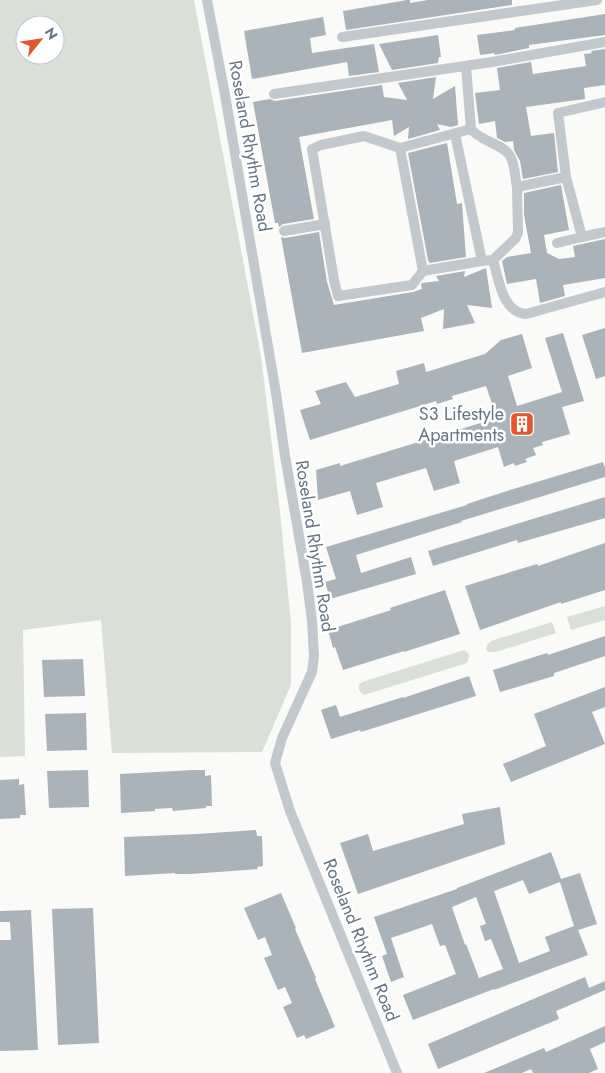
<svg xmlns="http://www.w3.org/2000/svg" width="605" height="1073" viewBox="0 0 605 1073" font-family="Jost,sans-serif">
  <rect width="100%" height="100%" fill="#fafaf8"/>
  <!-- green -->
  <path fill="#dadfd7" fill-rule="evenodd" d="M0,0H194L261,356L280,512L291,623V685L262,752L112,753L101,620L23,630L25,756L0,757ZM25,25H55V55H25Z
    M605,606V620L571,630L567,617Z
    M552,622L556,633L496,652H488L486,649L487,645L491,641Z
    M464,650L468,653L469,656L467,663L364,695C360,692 358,690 359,685L362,682Z"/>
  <!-- building -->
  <path fill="#aab3b9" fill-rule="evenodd" d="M407,0H410V3L428,0H512V5L346,30L343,11Z
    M605,14V35L529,45V48L495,55L494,53L480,55L477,35L515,30V28Z
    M323,17L326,35L310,38L312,53L374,44L379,72L349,76L347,62L252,79L244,31Z
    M438,35L441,57H439L438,63L392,70L379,44Z
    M605,49V85L584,88L585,99L526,107L531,136L554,133L558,172L523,179L520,161L514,150L513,141L505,142L497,138L495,121L479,124L475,93L500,90L497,68L531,62L533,74L586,66L584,54L592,53L591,51Z
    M436,77L433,99L455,86L458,125L451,127L437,124L440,130L408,139L409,127L394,136L392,120L299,137L314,219L283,224L279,227L278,223H275L253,102L270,99L275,101L382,85L384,97L407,100L398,83Z
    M447,143L457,204L462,203L466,257L430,263L428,260L408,153Z
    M561,185L569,230L544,235L547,253L559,259L575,257L573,246L605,239V278L563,285L565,296L540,303L536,279L507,284L502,261L507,257L531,253L524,215V193Z
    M319,232L327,282L334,305L413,292L422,289L421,285L422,283L439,281L436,276L465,271L464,277L486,268L492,308L467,305L475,323L443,329L444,309L421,318L424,331L302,353L281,237L285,238Z
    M605,328V376L596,379L582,335Z
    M563,333L584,401L562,407L570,434L542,442L543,445L533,448L536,455L525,459L527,462L515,466L514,463L504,467L498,447L454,461L460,483L434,491L426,468L376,483L383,507L357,515L350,491L318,500L316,470L340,463V466L497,418L486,386L452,396L453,399L437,404L436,401L310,440L300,410L321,404L315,391L346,382L355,397L399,384L396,371L424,363L426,372L485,354L501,340L522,334L532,368L508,376L517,406L562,392L545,338Z
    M603,462L605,468V477L461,521L462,522L356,555L361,573L411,557L416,574L330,599L325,582L336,579L326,547L467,505V504L510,490Z
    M605,497V518L518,543L517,540L433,566L428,551Z
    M605,543V590L561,604V602L480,630L465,586L537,564L538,566Z
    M445,590L460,634L404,652V651L343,670L335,647L333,648L328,630L391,610L390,608Z
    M605,636V656L554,673V676L500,692L493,670L547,653L548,655Z
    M83,659L85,696L44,697L42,660Z
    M469,676L476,696L361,732L360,730L331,739L321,710L336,705L340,717L403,697V698Z
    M605,687V707L592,712L605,744L511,782L503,764L546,746L534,714Z
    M86,713L87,750L47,751L45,714Z
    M88,770L89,807L49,808L47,771Z
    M194,770H205V776L211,775L212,806H206V808L173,811L172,808L155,809V811L121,813L120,774Z
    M19,779V785L24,784L26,815H20V818L0,819V780Z
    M500,807L505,844L358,894L340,843L368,834L373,851L464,824L462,814Z
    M256,830L257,836H262L263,866L257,867L258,869L190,874H175V873L125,876L124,837L197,834Z
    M551,852L561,879L580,873L597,924L578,930L588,955L494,990V989L413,1020L403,995L456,974L445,945L440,946L432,924L391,938L404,977L391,982L382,956L387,954L374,917L457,889V888ZM523,880L529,894L560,882L574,926L545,937L550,951L519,963L494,891ZM476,897L486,924L480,926L485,941L491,939L503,969L479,978L466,944L465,945L452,907Z
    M281,893L296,928L295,929L316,978L315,979L335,1027L306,1039L304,1035L297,1038L283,1007L292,1003L285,987L278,990L264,958L272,955L265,937L258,940L244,908Z
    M93,908L99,1043L58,1045L52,909Z
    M31,910L38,1050L0,1051V940H11L10,922H0V911Z
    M585,977L589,988L605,981V990L556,1011L559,1019L438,1069L428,1044Z
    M605,1026V1042L590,1049L598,1069L589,1073H533L531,1069L522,1073H484L544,1048L546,1052Z"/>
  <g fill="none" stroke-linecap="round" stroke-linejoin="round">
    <!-- street -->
    <path stroke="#c3c8cc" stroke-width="10" d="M207,0L225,95L276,393L285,456L307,582L312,621L314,656L312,672L282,738L275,763L290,811L397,1073
      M342,37L597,0
      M466,66L471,129C481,142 504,144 510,156C515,164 515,178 517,187L566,177
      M274,94L492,62L605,42
      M605,102L558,113L566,177L582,237L605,232
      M471,129L400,148L364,136L321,145L312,149L334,280L338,296L412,285L423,271L482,261L493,260L515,239L518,233L517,187
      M455,134L482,261
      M400,148L423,271
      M284,231L325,224
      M557,243L582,237
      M493,260C499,280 502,312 526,314L605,292"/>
  </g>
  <!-- icons -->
  <defs>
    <symbol id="building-square" viewBox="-11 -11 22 22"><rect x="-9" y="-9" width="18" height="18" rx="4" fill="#e4572e" stroke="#fff"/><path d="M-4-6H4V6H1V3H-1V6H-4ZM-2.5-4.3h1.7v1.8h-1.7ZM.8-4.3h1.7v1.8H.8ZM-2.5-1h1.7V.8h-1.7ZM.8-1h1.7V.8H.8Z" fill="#fff"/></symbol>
  </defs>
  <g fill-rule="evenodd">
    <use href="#building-square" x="508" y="410" width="28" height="28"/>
  </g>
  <g text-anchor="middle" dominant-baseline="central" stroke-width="5" stroke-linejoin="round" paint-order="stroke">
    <!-- street labels -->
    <g font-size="18" fill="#657683" stroke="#fff">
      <text transform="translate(250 146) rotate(80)">Roseland Rhythm Road</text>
      <text transform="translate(315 546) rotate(81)">Roseland Rhythm Road</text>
      <text transform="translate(361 940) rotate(68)">Roseland Rhythm Road</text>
    </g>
    <!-- poi labels -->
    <g font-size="18" fill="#657683" stroke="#fff" text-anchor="end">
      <text x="504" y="414">S3 Lifestyle<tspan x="504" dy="21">Apartments</tspan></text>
    </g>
  </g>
  <!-- north arrow -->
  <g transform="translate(40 40) rotate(60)"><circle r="24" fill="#ffffff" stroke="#c1c8cd"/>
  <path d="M0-4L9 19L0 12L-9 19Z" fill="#e4572e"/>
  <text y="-8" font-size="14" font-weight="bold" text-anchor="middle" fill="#657683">N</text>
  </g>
</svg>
